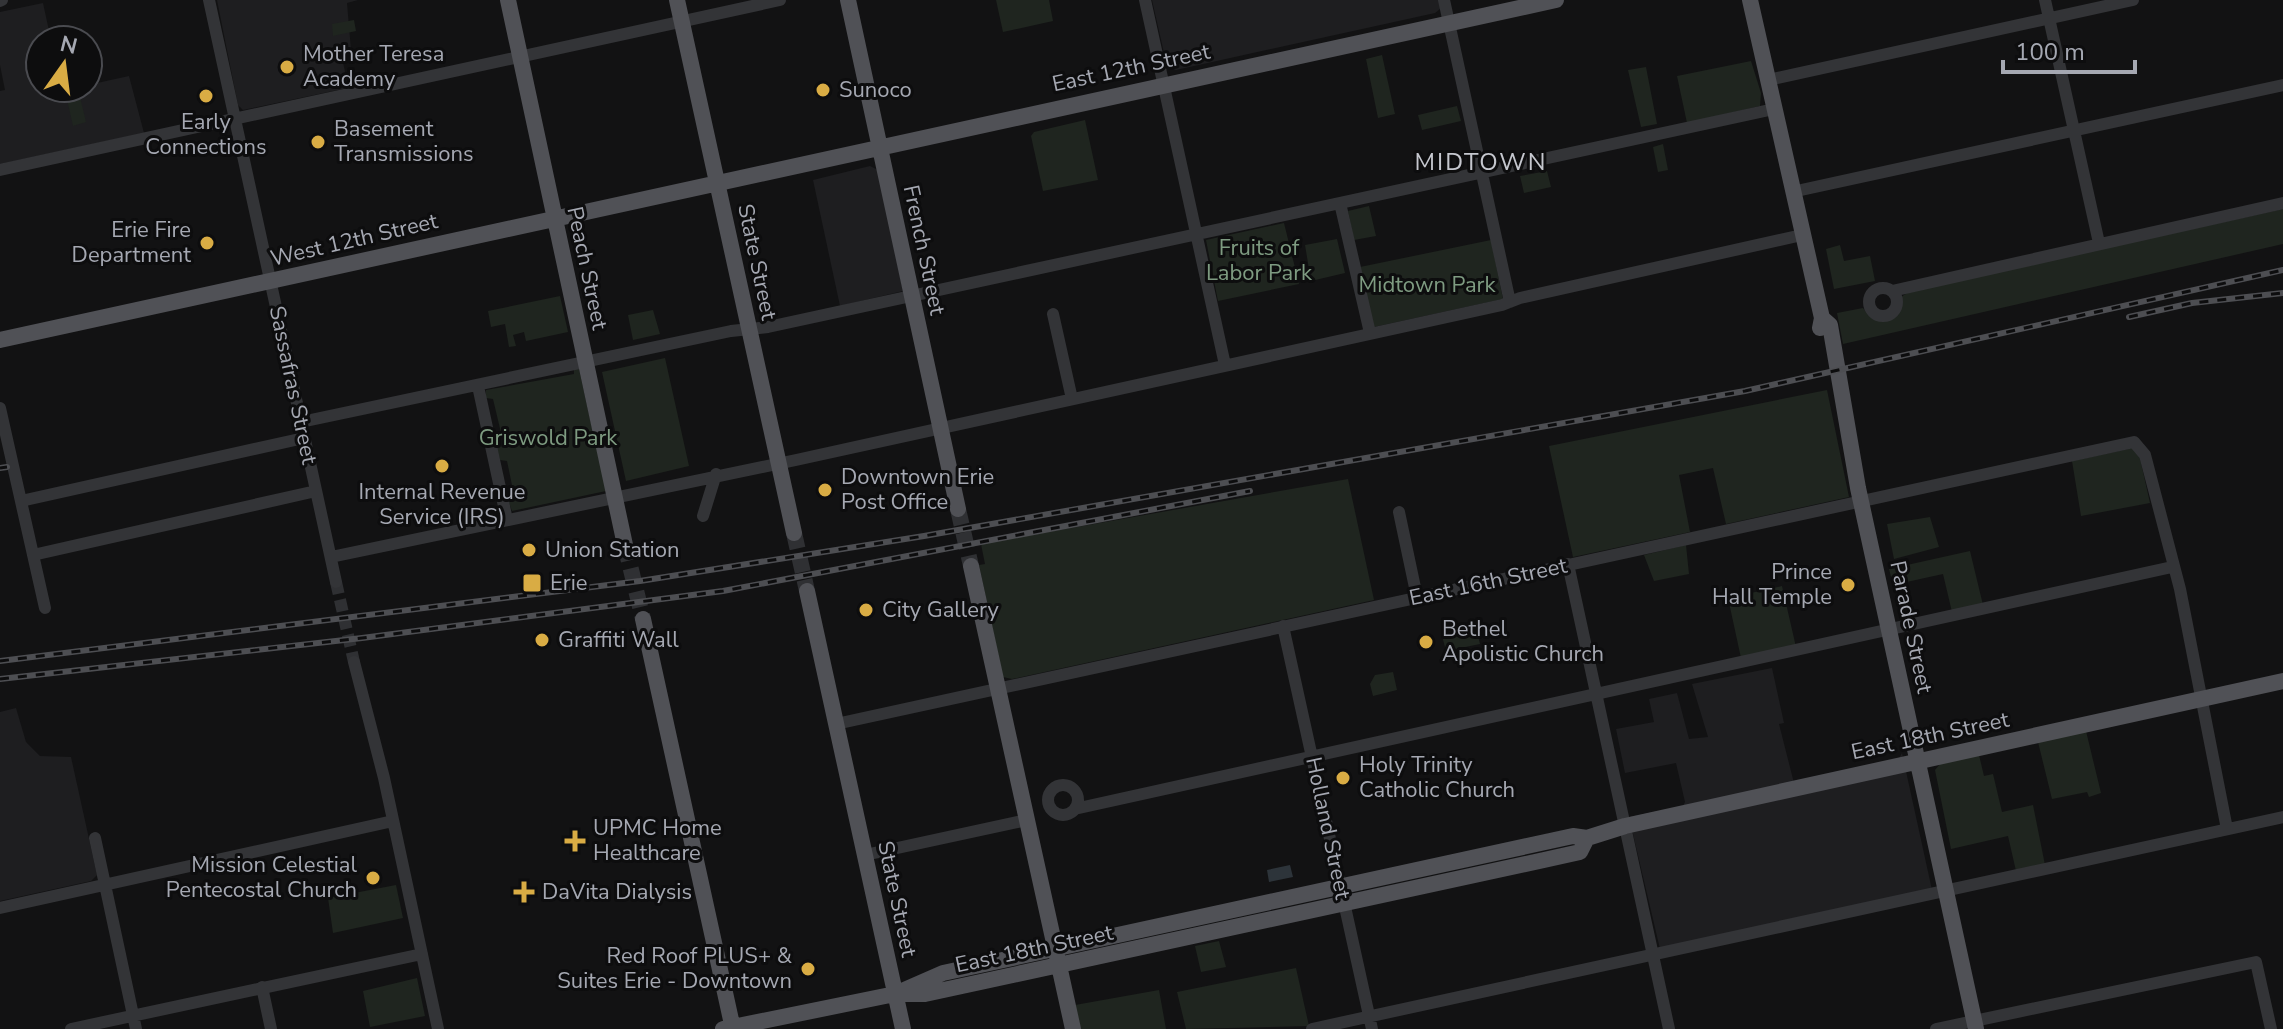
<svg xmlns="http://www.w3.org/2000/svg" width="2283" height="1029" viewBox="0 0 2283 1029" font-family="'Nunito Sans',sans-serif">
  <rect width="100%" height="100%" fill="#121213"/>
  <!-- built -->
  <path fill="#1e1e20" d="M217,0H358L347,3L351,50L341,53L347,81H351L352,87L243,110L238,105Z
    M1152,0H1440V9L1435,13L1176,70L1167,66Z
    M43,3L51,40H40V88H88V85L129,76L144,133L0,164V91L5,90L0,65V12Z
    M870,166L878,170L903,291L840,306L813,180Z
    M1772,668L1784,723L1779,724L1794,783L1898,760L1902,753L1932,890L1660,949L1629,817L1683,806L1685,802L1676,763L1625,773L1616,729L1654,722L1649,699L1677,693L1689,739L1708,737L1692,684Z
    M16,708L26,742L40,756L71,757L97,875L91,881L0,901V712Z"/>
  <!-- green -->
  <path fill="#1f251f" d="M996,0H1049L1053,21L1003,32Z
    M354,20L356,31L333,36L332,24Z
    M1382,55L1395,114L1378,118L1366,59Z
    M1751,61L1761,93L1760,106L1687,123L1677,76Z
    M1646,67L1657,124L1641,127L1628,70Z
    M79,93L86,122L73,126L66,95Z
    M1457,106L1461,121L1422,130L1418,115Z
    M1085,120L1098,180L1043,191L1031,136L1034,132Z
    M1663,144L1668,170L1658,172L1653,147Z
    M1547,171L1551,187L1524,193L1520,176Z
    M1369,206L1376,236L1354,240L1348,211Z
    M2283,209V244L1843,344L1837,313L1863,308L1869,316L1883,322L1898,313L1901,297L1910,291Z
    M1284,223L1299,284L1218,301L1206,240Z
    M1337,239L1345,273L1311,281L1305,245Z
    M1491,240L1503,299L1374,327L1360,267Z
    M1840,245L1844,261L1870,256L1875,281L1834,289L1826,249Z
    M560,296L568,332L526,341L524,332L513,335L516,346L509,347L505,324L491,327L488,311Z
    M653,310L660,334L633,340L628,315Z
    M665,358L689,466L626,481L602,372Z
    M574,369H579L606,491L512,511L508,500L514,495L507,461L500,460L495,441L502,437L493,399L486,398V390L574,374Z
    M1827,390L1849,497L1726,524L1713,468L1679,475L1690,532L1573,557L1549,446Z
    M2133,448L2139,454L2150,503L2081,516L2072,461Z
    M1348,479L1374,600L1012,679L1003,677L979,565L985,564L981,544Z
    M1930,517L1939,547L1894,559L1887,524Z
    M1686,545L1689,574L1654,581L1644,555Z
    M1970,551L1983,605L1952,612L1943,574L1893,585L1889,569Z
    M1782,586L1796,647L1741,658L1728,598Z
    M1475,624L1480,644L1446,651L1441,632Z
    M1393,672L1397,690L1373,696L1370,684L1375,675Z
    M2086,731L2101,793L2089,797L2087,792L2052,799L2038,742Z
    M1979,755L1984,776L1993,774L2002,812L2033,805L2045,865L2016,871L2008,836L1951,849L1935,770L1940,764Z
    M396,885L403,918L333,933L328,898Z
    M1219,941L1226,967L1201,972L1195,946Z
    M1296,968L1309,1026L1186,1029L1177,992Z
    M417,978L425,1016L370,1027L363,991Z
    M1159,990L1166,1029H1081L1075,1005Z"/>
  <!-- water -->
  <path fill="#2d343a" d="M1290,865L1293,877L1269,882L1267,870Z"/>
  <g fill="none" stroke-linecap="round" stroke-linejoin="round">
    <!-- minor-tunnel -->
    <path stroke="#2f3033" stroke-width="12" stroke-dasharray="12 6" stroke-linecap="butt" d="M336,582L354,662"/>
    <!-- major-tunnel -->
    <path stroke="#2f3033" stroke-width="16" stroke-dasharray="16 8" stroke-linecap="butt" d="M958,509L971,566
      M794,533L807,591
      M625,545L643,619"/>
    <!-- minor -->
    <path stroke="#333437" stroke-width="12" d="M209,0L336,582
      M1145,0L1225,365
      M1444,0L1510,302
      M2045,0L2099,243
      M0,1L2,0
      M1768,80L2133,0
      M0,170L780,0
      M1792,192L2283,85
      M1340,203L1370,333
      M1869 302a14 14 0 1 1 28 0a14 14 0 1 1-28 0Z
      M1892,291L2283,203
      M1053,314L1072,399
      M478,386L507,520
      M0,408L45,608
      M301,422L731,331L768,327L1774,109
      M21,501L304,438
      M1399,512L1417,597
      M703,516L716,474
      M33,555L316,491
      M331,557L796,460L1502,305L1520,298L1802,235
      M1568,564L1669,1029
      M1283,626L1372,1029
      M354,662L384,778L438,1029
      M836,724L2134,442L2145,455L2180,589L2227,829
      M1048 800a15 15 0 1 1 30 0a15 15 0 1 1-30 0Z
      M1079,808L2172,567
      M95,838L136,1029
      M865,855L1027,820
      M0,908L393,821
      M262,987L271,1029
      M71,1029L422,954
      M1312,1029L2283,817
      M1936,1029L2256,962L2271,1029"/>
    <!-- major -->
    <path stroke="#505156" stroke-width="16" d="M508,0L625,545
      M677,0L794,533
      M848,0L958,509
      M1750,0L1822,318L1820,328
      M1822,318L1830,325L1858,488L1976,1029
      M0,340L1556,0
      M971,566L1073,1029
      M807,591L903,1029
      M643,619L733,1029
      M895,994L943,973L1573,836L1587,838L1625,826L2283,681
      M723,1029L895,994H925L1544,860L1580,852L1587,838"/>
    <defs>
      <path id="rail" d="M2129,317L2192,303L2283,293
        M0,468L7,467
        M0,661L640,581L924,536L1745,391L2283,270
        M0,679L362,638L723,591L1250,491"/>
    </defs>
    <!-- rail casing -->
    <use href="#rail" stroke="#4d4e52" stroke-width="6"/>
    <!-- rail -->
    <use href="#rail" stroke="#0d0d0e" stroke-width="3" stroke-dasharray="9" stroke-linecap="butt"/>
  </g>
  <!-- markers -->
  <g fill="#d9ac44" stroke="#0d0d0e" stroke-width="3">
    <circle cx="287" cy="67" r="8"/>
    <circle cx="823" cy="90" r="8"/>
    <circle cx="206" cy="96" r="8"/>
    <circle cx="318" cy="142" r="8"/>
    <circle cx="207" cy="243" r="8"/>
    <circle cx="442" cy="466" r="8"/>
    <circle cx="825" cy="490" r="8"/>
    <circle cx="529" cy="550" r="8"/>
    <rect x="522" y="573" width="20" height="20" rx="4"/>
    <circle cx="1848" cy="585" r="8"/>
    <circle cx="866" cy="610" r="8"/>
    <circle cx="542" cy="640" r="8"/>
    <circle cx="1426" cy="642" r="8"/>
    <circle cx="1343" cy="778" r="8"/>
    <path d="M571 829h8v8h8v8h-8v8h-8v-8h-8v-8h8z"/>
    <circle cx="373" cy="878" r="8"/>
    <path d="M520 880h8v8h8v8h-8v8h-8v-8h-8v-8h8z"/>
    <circle cx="808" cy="969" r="8"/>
  </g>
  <g text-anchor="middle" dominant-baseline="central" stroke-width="6" stroke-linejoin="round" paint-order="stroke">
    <!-- poi labels -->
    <g font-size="22" fill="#a5a8b2" stroke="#0d0d0e" text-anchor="start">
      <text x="303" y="54">Mother Teresa<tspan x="303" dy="25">Academy</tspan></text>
      <text x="839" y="90">Sunoco</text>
      <text x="206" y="122" text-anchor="middle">Early<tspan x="206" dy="25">Connections</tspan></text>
      <text x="334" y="129">Basement<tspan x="334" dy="25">Transmissions</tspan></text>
      <text x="191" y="230" text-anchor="end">Erie Fire<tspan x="191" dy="25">Department</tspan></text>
      <text x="841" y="477">Downtown Erie<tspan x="841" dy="25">Post Office</tspan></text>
      <text x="442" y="492" text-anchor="middle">Internal Revenue<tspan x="442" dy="25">Service (IRS)</tspan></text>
      <text x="545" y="550">Union Station</text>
      <text x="1832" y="572" text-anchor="end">Prince<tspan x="1832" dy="25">Hall Temple</tspan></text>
      <text x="550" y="583">Erie</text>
      <text x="882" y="610">City Gallery</text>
      <text x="1442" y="629">Bethel<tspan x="1442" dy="25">Apolistic Church</tspan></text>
      <text x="558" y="640">Graffiti Wall</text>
      <text x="1359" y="765">Holy Trinity<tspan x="1359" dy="25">Catholic Church</tspan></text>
      <text x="593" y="828">UPMC Home<tspan x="593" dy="25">Healthcare</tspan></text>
      <text x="357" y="865" text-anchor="end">Mission Celestial<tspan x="357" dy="25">Pentecostal Church</tspan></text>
      <text x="542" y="892">DaVita Dialysis</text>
      <text x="792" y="956" text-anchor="end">Red Roof PLUS+ &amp;<tspan x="792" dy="25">Suites Erie - Downtown</tspan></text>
    </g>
    <!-- street labels -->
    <g font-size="22" fill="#a5a8b2" stroke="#0d0d0e">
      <text transform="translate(1131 68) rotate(-12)">East 12th Street</text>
      <text transform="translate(354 240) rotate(-13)">West 12th Street</text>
      <text transform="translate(924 250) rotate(78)">French Street</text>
      <text transform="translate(757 262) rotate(78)">State Street</text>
      <text transform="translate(587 268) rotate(78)">Peach Street</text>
      <text transform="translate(293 385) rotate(78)">Sassafras Street</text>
      <text transform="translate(1488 582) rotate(-12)">East 16th Street</text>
      <text transform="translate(1911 627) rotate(78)">Parade Street</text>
      <text transform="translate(1930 736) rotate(-12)">East 18th Street</text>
      <text transform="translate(1328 828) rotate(78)">Holland Street</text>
      <text transform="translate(897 899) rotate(78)">State Street</text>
      <text transform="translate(1034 949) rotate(-12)">East 18th Street</text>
    </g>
    <!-- park labels -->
    <g font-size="22" fill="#7e9b81" stroke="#0d0d0e">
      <text x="1259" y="248">Fruits of<tspan x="1259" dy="25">Labor Park</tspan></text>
      <text x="1427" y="285">Midtown Park</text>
      <text x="548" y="438">Griswold Park</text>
    </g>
    <!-- neighbourhood labels -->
    <g font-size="24" letter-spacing="2" fill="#c5c7ce" stroke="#0d0d0e">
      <text x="1481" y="162">MIDTOWN</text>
    </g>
  </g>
  <!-- north arrow -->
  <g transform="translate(64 64) rotate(14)"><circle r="38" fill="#0d0d0e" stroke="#4a4b50" stroke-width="2"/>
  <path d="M0-6L14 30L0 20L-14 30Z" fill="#d9ac44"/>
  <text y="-12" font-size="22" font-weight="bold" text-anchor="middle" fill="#a5a8b2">N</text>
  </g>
  <!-- scale -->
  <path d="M2003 60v12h132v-12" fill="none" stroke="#a5a8b2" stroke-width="4"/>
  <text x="2015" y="60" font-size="24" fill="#a5a8b2" stroke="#0d0d0e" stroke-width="6" paint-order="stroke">100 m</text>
</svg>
